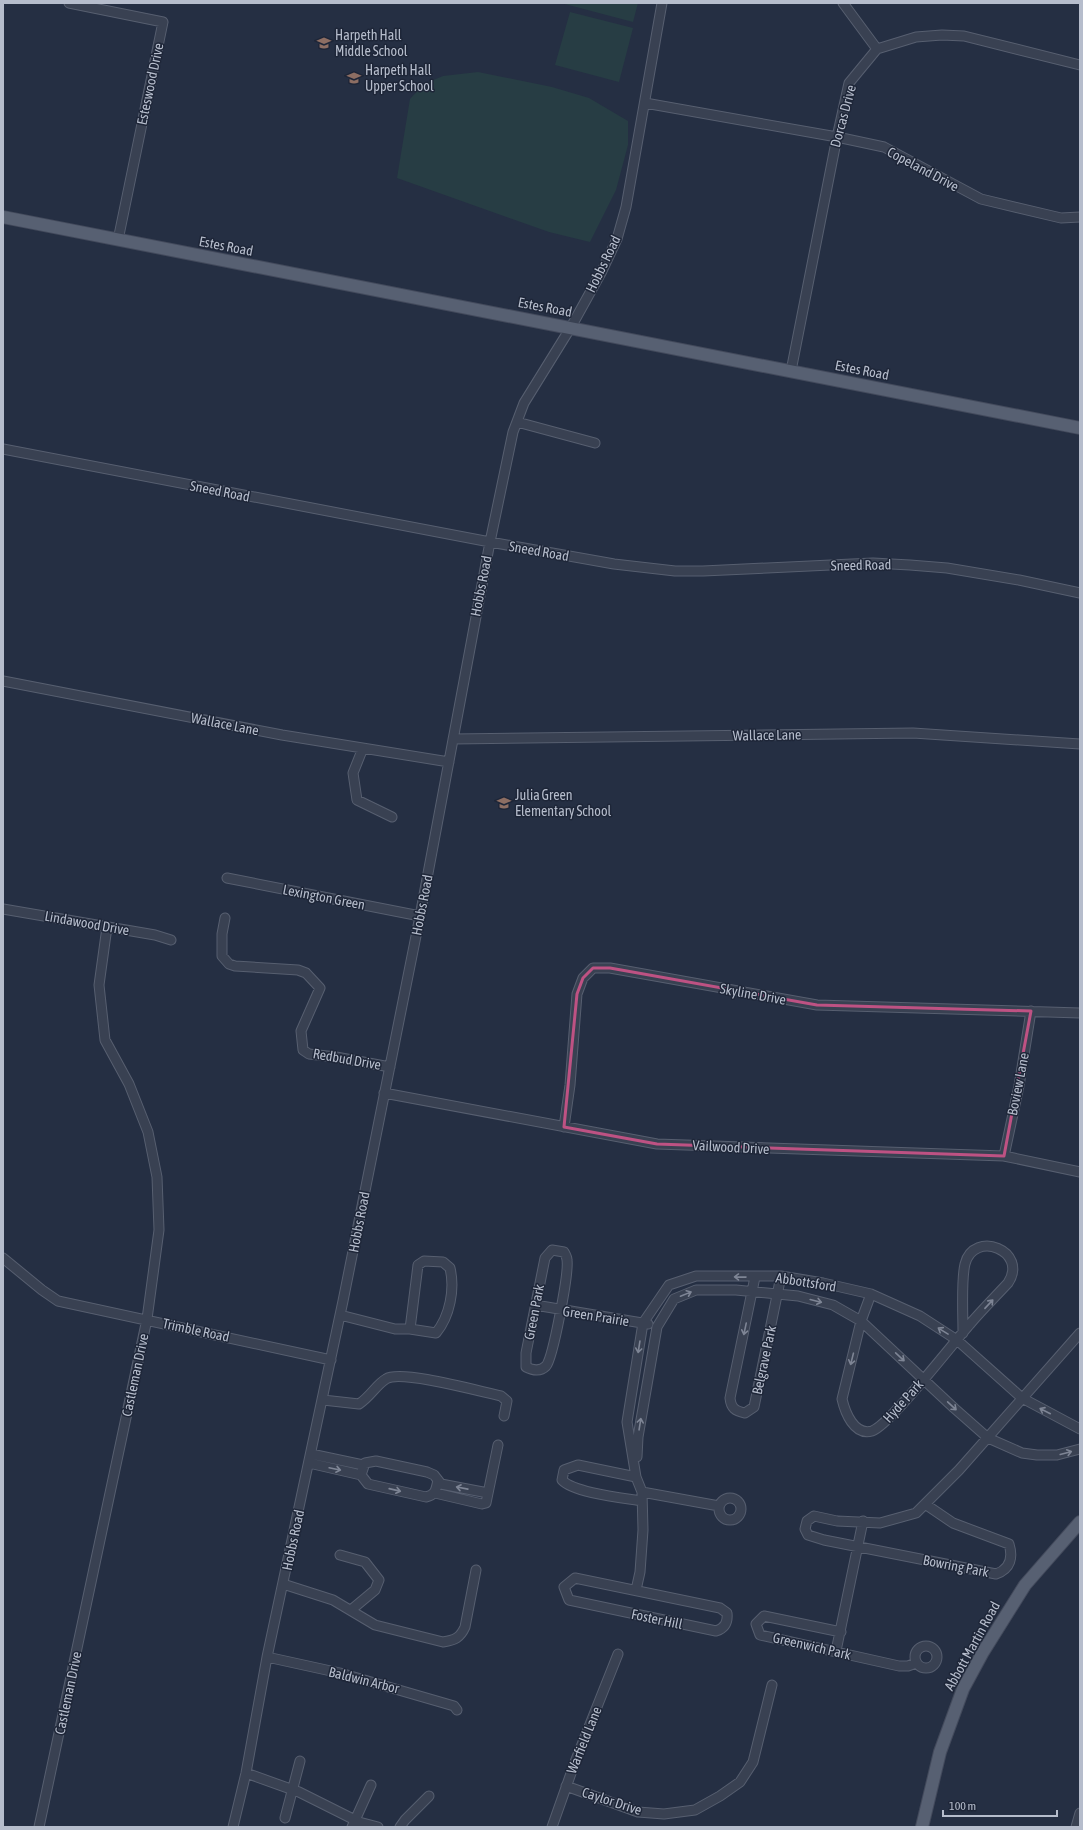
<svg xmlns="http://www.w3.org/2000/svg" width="1083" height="1830" viewBox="0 0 1083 1830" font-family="'Asap Condensed',sans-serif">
  <rect width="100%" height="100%" fill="#252f43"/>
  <!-- green -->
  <path fill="#273d44" d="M561,3H638L633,22Z
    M570,12L633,28L619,82L555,65Z
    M478,72L552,87L589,98L628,121V145L616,190L590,242L549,232L397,178L410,99L424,84L443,76Z"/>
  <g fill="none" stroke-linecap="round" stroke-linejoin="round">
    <defs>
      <path id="minor" d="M69,3L163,22L118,240
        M843,3L877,49
        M645,103L837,137L884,147L981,199L1061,218L1080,217
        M791,371L837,137L849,83L877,49L916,37L942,35L964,36L1080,65
        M517,422L595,443
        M3,449L490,542L614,564L675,571H703L873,563L910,565L947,568L1019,580L1080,593
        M3,681L282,735L449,762
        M453,739L913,733L1080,744
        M363,748L353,773L357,800L392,817
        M227,878L420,916
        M3,909L155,935L171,940
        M225,918L222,934V956L229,964L235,966L298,970L306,973L320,988L301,1031L303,1050L309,1054L336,1057L390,1067
        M384,1093L657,1144L1004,1156L1080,1172
        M564,1127L570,1085L577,994L583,978L593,968H610L817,1005L1080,1013
        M1004,1156L1019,1086L1031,1011
        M552,1250L564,1252C565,1254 567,1257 567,1260C569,1273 553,1358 546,1366C540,1372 532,1370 526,1367V1353L545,1258Z
        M3,1258L42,1290L58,1301L331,1360
        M755,1277L730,1398C731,1408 735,1411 745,1413L754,1407L781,1276
        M871,1294L861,1321L842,1399C845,1412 854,1436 872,1431C890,1425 953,1343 970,1324C982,1310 995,1297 1008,1283C1029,1251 974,1229 965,1264C961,1280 963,1315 963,1333
        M535,1305L648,1324
        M340,1315L395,1329H410L418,1265L424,1261L443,1262L450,1268C455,1289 450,1316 436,1333L410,1329
        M323,1400L359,1404C370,1397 377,1384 386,1379C401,1369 481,1392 501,1396L507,1401L504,1416
        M311,1454L363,1465
        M637,1457L638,1437L657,1327L674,1299L696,1290H736L798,1296L833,1305L861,1321L954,1408L988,1438L1022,1453L1037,1455H1057L1080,1449
        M309,1463L361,1475
        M636,1477L578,1465L564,1470L562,1480C574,1493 624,1498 642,1501
        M438,1480C436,1489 436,1495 426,1497L368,1484L361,1475L365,1463L376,1461L427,1472L434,1475L441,1484L488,1493
        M642,1492L719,1506
        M435,1493L482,1504L486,1503L498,1445
        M719 1509a11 11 0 1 1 22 0a11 11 0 1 1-22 0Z
        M925,1504L953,1523L1009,1544C1013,1557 1011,1569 996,1574L824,1540L808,1535L805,1529L807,1521L814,1516L837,1521L880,1523L916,1513L959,1470L1080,1333
        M340,1555L365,1562L379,1580L375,1590L351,1610
        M575,1578L720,1608L727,1613C728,1622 725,1628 716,1631L569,1600L564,1587Z
        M283,1584L333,1600L375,1625L443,1642C455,1640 460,1638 465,1627L476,1570
        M636,1590L640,1572L643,1530L642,1492L636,1477L627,1422L643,1323L669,1285L696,1276H781L823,1283L871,1294L920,1316L957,1340L1022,1398L1080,1429
        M841,1632L764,1616L756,1624L760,1635L899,1666H908L916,1663
        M915 1657a11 11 0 1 1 22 0a11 11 0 1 1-22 0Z
        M836,1651L863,1521
        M267,1657L340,1673L454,1706L457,1710
        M246,1773L299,1792L359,1822L378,1827
        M566,1786L638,1812L664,1814L695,1810L720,1796L740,1782L753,1762L772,1685
        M285,1818L300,1761
        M39,1827L147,1319L159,1230L157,1177L148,1132L129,1084L105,1040L99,985L107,927
        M233,1827L246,1773L267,1657L343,1301L420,916L490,542L513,432L524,403L571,327L602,271L617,239L626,207L662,3
        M352,1827L371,1785
        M400,1827L405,1820L429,1796
        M552,1827L575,1762L618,1654
        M1076,1827L1080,1813"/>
      <path id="major" d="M3,217L1080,428
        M922,1827L940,1752L963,1689L983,1652L1025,1585L1080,1522"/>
    </defs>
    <!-- minor casing -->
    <use href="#minor" stroke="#575f70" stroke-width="11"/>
    <!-- major casing -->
    <use href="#major" stroke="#434a5c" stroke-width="14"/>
    <!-- minor -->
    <use href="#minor" stroke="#394152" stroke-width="9"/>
    <!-- major -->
    <use href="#major" stroke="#576072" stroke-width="12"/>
  </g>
  <!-- one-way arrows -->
  <defs><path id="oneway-shaft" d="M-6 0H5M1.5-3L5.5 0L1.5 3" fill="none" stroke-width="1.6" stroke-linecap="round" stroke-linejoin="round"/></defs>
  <g stroke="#7e8595">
    <use href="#oneway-shaft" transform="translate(740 1277) rotate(-179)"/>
    <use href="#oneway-shaft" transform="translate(686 1294) rotate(-22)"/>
    <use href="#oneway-shaft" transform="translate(816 1301) rotate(14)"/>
    <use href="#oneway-shaft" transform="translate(989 1304) rotate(-47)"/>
    <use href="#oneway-shaft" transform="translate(745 1329) rotate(102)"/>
    <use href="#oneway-shaft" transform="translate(943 1331) rotate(-148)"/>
    <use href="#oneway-shaft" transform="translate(639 1347) rotate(99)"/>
    <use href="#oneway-shaft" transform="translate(900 1357) rotate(43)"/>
    <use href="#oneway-shaft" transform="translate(852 1359) rotate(104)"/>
    <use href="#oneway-shaft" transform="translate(952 1406) rotate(43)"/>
    <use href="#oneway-shaft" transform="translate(1045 1411) rotate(-153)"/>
    <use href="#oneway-shaft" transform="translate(640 1424) rotate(-81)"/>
    <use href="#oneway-shaft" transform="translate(1066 1453) rotate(-15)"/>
    <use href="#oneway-shaft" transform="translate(335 1469) rotate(12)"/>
    <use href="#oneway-shaft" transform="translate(462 1488) rotate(-169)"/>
    <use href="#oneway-shaft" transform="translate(395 1490) rotate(13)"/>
  </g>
  <!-- marked area -->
  <path fill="none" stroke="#be5283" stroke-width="3" stroke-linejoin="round" d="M593,968H610L817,1005L1031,1011L1004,1156L657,1144L564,1127L577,994L583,978Z"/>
  <!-- icons -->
  <defs>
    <symbol id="school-bare" viewBox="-9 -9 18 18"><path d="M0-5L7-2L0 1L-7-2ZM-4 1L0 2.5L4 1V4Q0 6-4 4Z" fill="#8d6e63" stroke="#1e2638" stroke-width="2.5" paint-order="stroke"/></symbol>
  </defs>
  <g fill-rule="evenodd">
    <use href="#school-bare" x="314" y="33" width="20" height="20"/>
    <use href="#school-bare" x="344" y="68" width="20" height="20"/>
    <use href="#school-bare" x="494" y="793" width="20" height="20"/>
  </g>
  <g text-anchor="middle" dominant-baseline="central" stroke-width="3" stroke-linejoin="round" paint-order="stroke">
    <!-- poi labels -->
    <g font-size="14" fill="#b6bdcc" stroke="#1e2638" text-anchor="start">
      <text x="335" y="35">Harpeth Hall<tspan x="335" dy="16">Middle School</tspan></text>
      <text x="365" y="70">Harpeth Hall<tspan x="365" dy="16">Upper School</tspan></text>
      <text x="515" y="795">Julia Green<tspan x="515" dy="16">Elementary School</tspan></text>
    </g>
    <!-- street labels -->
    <g font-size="14" fill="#b6bdcc" stroke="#1e2638">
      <text transform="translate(150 84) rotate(-78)">Esteswood Drive</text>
      <text transform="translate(843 116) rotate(-75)">Dorcas Drive</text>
      <text transform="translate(923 169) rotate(28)">Copeland Drive</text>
      <text transform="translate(226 246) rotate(11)">Estes Road</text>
      <text transform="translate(603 264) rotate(-64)">Hobbs Road</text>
      <text transform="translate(545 307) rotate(11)">Estes Road</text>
      <text transform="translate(862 370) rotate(11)">Estes Road</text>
      <text transform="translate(220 491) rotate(11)">Sneed Road</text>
      <text transform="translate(539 551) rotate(10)">Sneed Road</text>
      <text transform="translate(861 565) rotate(-1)">Sneed Road</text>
      <text transform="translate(481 586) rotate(-79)">Hobbs Road</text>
      <text transform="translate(225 724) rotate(11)">Wallace Lane</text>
      <text transform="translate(767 735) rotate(-1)">Wallace Lane</text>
      <text transform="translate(324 897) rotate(11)">Lexington Green</text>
      <text transform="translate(422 905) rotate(-79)">Hobbs Road</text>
      <text transform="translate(87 923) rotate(10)">Lindawood Drive</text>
      <text transform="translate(753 994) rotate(10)">Skyline Drive</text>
      <text transform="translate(347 1059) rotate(10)">Redbud Drive</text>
      <text transform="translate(1018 1084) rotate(-79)">Boview Lane</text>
      <text transform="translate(731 1147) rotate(3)">Vailwood Drive</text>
      <text transform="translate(359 1222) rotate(-79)">Hobbs Road</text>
      <text transform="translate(806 1282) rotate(9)">Abbottsford</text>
      <text transform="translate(534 1312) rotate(-79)">Green Park</text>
      <text transform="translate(596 1316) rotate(9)">Green Prairie</text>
      <text transform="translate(196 1330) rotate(12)">Trimble Road</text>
      <text transform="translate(764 1360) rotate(-78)">Belgrave Park</text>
      <text transform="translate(135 1375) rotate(-78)">Castleman Drive</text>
      <text transform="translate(903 1401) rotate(-48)">Hyde Park</text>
      <text transform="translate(293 1540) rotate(-78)">Hobbs Road</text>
      <text transform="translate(956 1566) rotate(11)">Bowring Park</text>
      <text transform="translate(657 1619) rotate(12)">Foster Hill</text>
      <text transform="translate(812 1646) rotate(13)">Greenwich Park</text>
      <text transform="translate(972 1646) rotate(-61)">Abbott Martin Road</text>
      <text transform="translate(364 1680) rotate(14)">Baldwin Arbor</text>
      <text transform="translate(68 1693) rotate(-78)">Castleman Drive</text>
      <text transform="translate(584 1740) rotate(-68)">Warfield Lane</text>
      <text transform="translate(612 1801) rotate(18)">Caylor Drive</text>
    </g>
  </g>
  <!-- border -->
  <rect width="1083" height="1830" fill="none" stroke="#b6bdcc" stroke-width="8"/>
  <!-- scale -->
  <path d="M943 1810v6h114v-6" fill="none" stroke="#b6bdcc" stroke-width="2"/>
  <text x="949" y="1810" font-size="12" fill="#b6bdcc" stroke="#1e2638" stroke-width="3" paint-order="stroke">100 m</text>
</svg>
